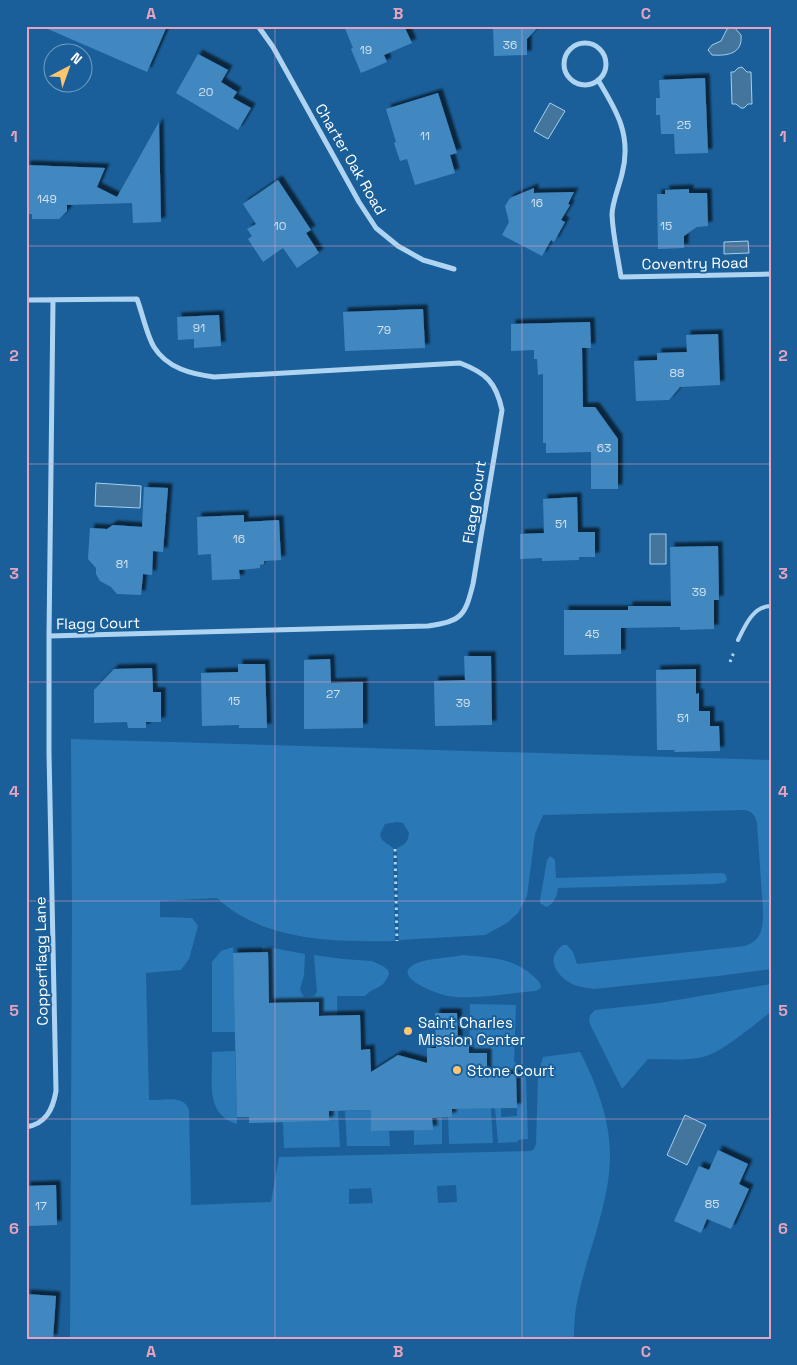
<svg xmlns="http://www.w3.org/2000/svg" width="797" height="1365" viewBox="0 0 797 1365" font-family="'Space Grotesk',sans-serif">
  <defs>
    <filter id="shadow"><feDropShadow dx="4.5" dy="-4.5" stdDeviation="1" flood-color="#0009"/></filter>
  </defs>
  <rect width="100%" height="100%" fill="#1a5f99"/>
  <!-- green -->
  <path fill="#2a78b6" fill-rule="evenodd" d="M71,739L771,760V969L718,976L594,989C587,988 580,987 574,985C557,977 544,959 563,945H567L573,952L577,964L745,946C762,940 763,928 763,911L757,823C755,815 753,812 745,810L543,815L535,834L527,896L518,913L507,923L485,935L399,940L397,848C405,845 408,842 409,833L403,823L397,822L385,824L380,834L382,840L393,848L395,941C333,942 265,942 217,898L160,901V917L192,918L198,926L189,959L181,970L146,973L149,1100C163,1101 184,1094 189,1110L191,1205L271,1202L279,1157L531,1151L534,1149L536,1144L538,1074L543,1057L580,1052C596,1083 610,1119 610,1155C610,1202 589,1248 579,1293C575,1308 574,1323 574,1339H70L72,911ZM456,1185L457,1202L438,1203L437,1186ZM349,1189L371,1188L373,1203L349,1204Z
    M550,856L555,860L556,878L723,873L726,875L727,880L724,883L714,884L558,888C557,896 554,904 546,907L540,903V900L547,860Z
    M262,946L305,954L304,975L300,989L302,994L305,997L314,996L317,992L314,955L343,959L372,961L383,966L388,970L389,974C382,991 376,985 365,996H337L339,1064L269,1007L268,952H262Z
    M233,947L235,1032H212V962L221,951Z
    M463,955C490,958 512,957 533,976C537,979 541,983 541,988L536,991C510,993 473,1000 448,996C437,994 387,976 417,963C431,958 448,958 463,955Z
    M771,984V1012C753,1025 723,1052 703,1057C685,1061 666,1059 648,1059L622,1089L589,1022L590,1015L595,1010L659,1003Z
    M470,1004L516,1005L514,1061L526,1075L528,1139L518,1140V1142L498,1143L495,1108H501V1117L517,1116L516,1074H487V1053H469Z
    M235,1051L237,1117V1124C204,1114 213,1080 212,1052Z
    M491,1108L493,1143L449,1144L448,1117H452V1109Z
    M371,1110V1131H389L390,1146H347L345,1111Z
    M329,1111H338L340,1147L284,1148L283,1122L329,1121Z
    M432,1118H442V1144L414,1145V1130H432Z"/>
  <!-- water -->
  <path fill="#44759d" stroke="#a2d0f3" d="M734,27L741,35C743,54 727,56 712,55L708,50L712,45L721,41L727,29Z
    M742,67L747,72H751L752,104H748L744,108H741L736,104H732L731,72H734L738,68Z
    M550,103L565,111L548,139L534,131Z
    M748,241L749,253L724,254V242Z
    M96,483L141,486L140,508L95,506Z
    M650,534H666V564H650Z
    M685,1115L706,1125L687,1165L667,1155Z"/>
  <!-- building -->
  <path fill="#4388c0" filter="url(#shadow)" d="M41,26H167L147,72Z
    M344,26H404L412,43L384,55L387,62L361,73L351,49L353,48Z
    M493,26H539L527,39V55L494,56Z
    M198,54L228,70L221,82L237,92L233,98L251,108L238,130L176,93Z
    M705,78L708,153L675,154L674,134H661L660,115H656V98H660L659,80Z
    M438,93L457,153L450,155L455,173L415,185L407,159L400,161L394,143L396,142L386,109Z
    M159,122L161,222L133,223L132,203L67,205V211L59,219H32V214H26V165L105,168L97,187L117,197Z
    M278,180L311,230L306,233L319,253L297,268L283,248L263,262L248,239L252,236L247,229L256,224L243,204Z
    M534,188V193L574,192L568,204L570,205L561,220L565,222L554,242L551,240L542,256L502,235L509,222L505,206L510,198Z
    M689,189V193H707L708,226L697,227L684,236V248L658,249L657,194H665V190Z
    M423,309L425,348L345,351L343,312Z
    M219,315L221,346L194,348V339L178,340L177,317Z
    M590,322L591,348H582L583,407H595L618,439V489H591V452L546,453V443H543V374L538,375L537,359H534V350L511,351V324Z
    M718,334L720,385L680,387L669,400L636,401L634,361L657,360V353L687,352L686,335Z
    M144,487L168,488L163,552L153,551L152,575L143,574L141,595L117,594L111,587L100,581L96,574V568L88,559L90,528L107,529L113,525L142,527Z
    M577,497L578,532H595V557H579V560L542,561V558L520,559V534L544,533L543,499Z
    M244,515V522L279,520L281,560L264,561V564L260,565V568L239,570L240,579L212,580L211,554L198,555L197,517Z
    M718,546L719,600H714V629L680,630V627L621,628V654L564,655V610H628V606H671L670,547Z
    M464,656H491L492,725L435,726L434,681L465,680Z
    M330,659L331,683L363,682V728L304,729V660Z
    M238,664H265L267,728H239V725L202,726L201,673L238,672Z
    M152,668L153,692H161V722H146V728H128L127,722L94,723V690L114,669Z
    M696,669V694L699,693V711H710V726H719L720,751L674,752L675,750H657L656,670Z
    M268,952L269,1003L319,1002V1016L360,1015L361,1050L370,1049L371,1072L398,1055L427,1063V1048H436L435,1013H457L458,1044H469V1053H487V1074H516L517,1108L452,1109V1117L432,1118L433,1130L371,1131V1110L329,1111V1121L249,1123V1117H237L233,953Z
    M718,1150L748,1164L739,1184L749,1189L731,1229L707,1219L701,1233L674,1221L699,1166L709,1170Z
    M56,1185L57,1225L26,1226V1186Z
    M26,1294L56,1296L53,1339H26Z"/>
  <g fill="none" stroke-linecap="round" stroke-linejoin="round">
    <!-- path -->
    <path stroke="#afd4f1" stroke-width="3" stroke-dasharray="2.5 4" stroke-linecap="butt" d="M730,662L734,652
      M395,849L397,941"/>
    <!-- service -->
    <path stroke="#afd4f1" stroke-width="4" d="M738,640C745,626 753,606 771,606"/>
    <!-- minor -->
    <path stroke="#afd4f1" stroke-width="5" d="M258,26L273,47L359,202L376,228L398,246L423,260L454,269
      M564 64a21 21 0 1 1 42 0a21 21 0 1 1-42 0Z
      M598,80C617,111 632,136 622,174C619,187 612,203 612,215C613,236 618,257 621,277L771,274
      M26,300L137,299C142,312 147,336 154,347C167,368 191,374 214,377L460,363C486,373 496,382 502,410L473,584C465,616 462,621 428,626L49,636
      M26,1127C46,1124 53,1109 56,1091L49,753V636L53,300"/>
  </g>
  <!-- grid -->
  <path fill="none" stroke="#e7a3bd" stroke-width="1" stroke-opacity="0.55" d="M275,26V1339M522,26V1339M26,246H771M26,464H771M26,682H771M26,901H771M26,1119H771"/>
  <!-- markers -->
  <g fill="#ffc66f" stroke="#1a5f99" stroke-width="2">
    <circle cx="408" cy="1031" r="5"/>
    <circle cx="457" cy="1070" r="5"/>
  </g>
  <g text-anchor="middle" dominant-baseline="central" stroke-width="4" stroke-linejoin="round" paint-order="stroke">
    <!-- number labels -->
    <g font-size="12" fill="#d0e1ef">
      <text x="510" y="45">36</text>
      <text x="366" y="50">19</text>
      <text x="206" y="92">20</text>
      <text x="684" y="125">25</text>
      <text x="425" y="136">11</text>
      <text x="47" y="199">149</text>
      <text x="537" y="203">16</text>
      <text x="280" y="226">10</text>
      <text x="666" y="226">15</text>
      <text x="199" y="328">91</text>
      <text x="384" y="330">79</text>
      <text x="677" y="373">88</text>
      <text x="604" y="448">63</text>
      <text x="561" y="524">51</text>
      <text x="239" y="539">16</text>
      <text x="122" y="564">81</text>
      <text x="699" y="592">39</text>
      <text x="592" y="634">45</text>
      <text x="333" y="694">27</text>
      <text x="234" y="701">15</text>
      <text x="463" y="703">39</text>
      <text x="683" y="718">51</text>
      <text x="712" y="1204">85</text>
      <text x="41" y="1206">17</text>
    </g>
    <!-- street labels -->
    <g font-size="15" fill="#fff" stroke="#1a5f99">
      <text transform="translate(351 159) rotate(60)">Charter Oak Road</text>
      <text transform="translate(695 263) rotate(-1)">Coventry Road</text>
      <text transform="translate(474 502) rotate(-81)">Flagg Court</text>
      <text transform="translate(98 623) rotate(-1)">Flagg Court</text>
      <text transform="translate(41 961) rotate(-91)">Copperflagg Lane</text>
    </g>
    <!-- poi labels -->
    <g font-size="15" fill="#fff" stroke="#1a5f99" text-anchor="start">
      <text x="418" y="1022">Saint Charles<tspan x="418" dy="17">Mission Center</tspan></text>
      <text x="467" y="1070">Stone Court</text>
    </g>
  </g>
  <!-- border -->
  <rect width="797" height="1365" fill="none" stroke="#1a5f99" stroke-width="55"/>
  <!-- north arrow -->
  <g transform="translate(68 68) rotate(41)"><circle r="24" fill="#1a5f99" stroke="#769fc2"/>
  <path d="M0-4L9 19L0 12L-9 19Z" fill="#ffc66f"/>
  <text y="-8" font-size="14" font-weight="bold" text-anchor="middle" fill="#ffffff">N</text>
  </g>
  <rect x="28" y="28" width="742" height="1310" fill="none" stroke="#e7a3bd" stroke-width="2"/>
  <g font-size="16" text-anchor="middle" font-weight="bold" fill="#e7a3bd">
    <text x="151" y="19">A</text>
    <text x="398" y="19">B</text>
    <text x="646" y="19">C</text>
    <text x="14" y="142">1</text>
    <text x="783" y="142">1</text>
    <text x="14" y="361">2</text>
    <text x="783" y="361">2</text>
    <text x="14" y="579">3</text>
    <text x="783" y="579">3</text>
    <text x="14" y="797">4</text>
    <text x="783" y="797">4</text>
    <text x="14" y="1016">5</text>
    <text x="783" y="1016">5</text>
    <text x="14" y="1234">6</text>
    <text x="783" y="1234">6</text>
    <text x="151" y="1357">A</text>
    <text x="398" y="1357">B</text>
    <text x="646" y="1357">C</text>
  </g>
</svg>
